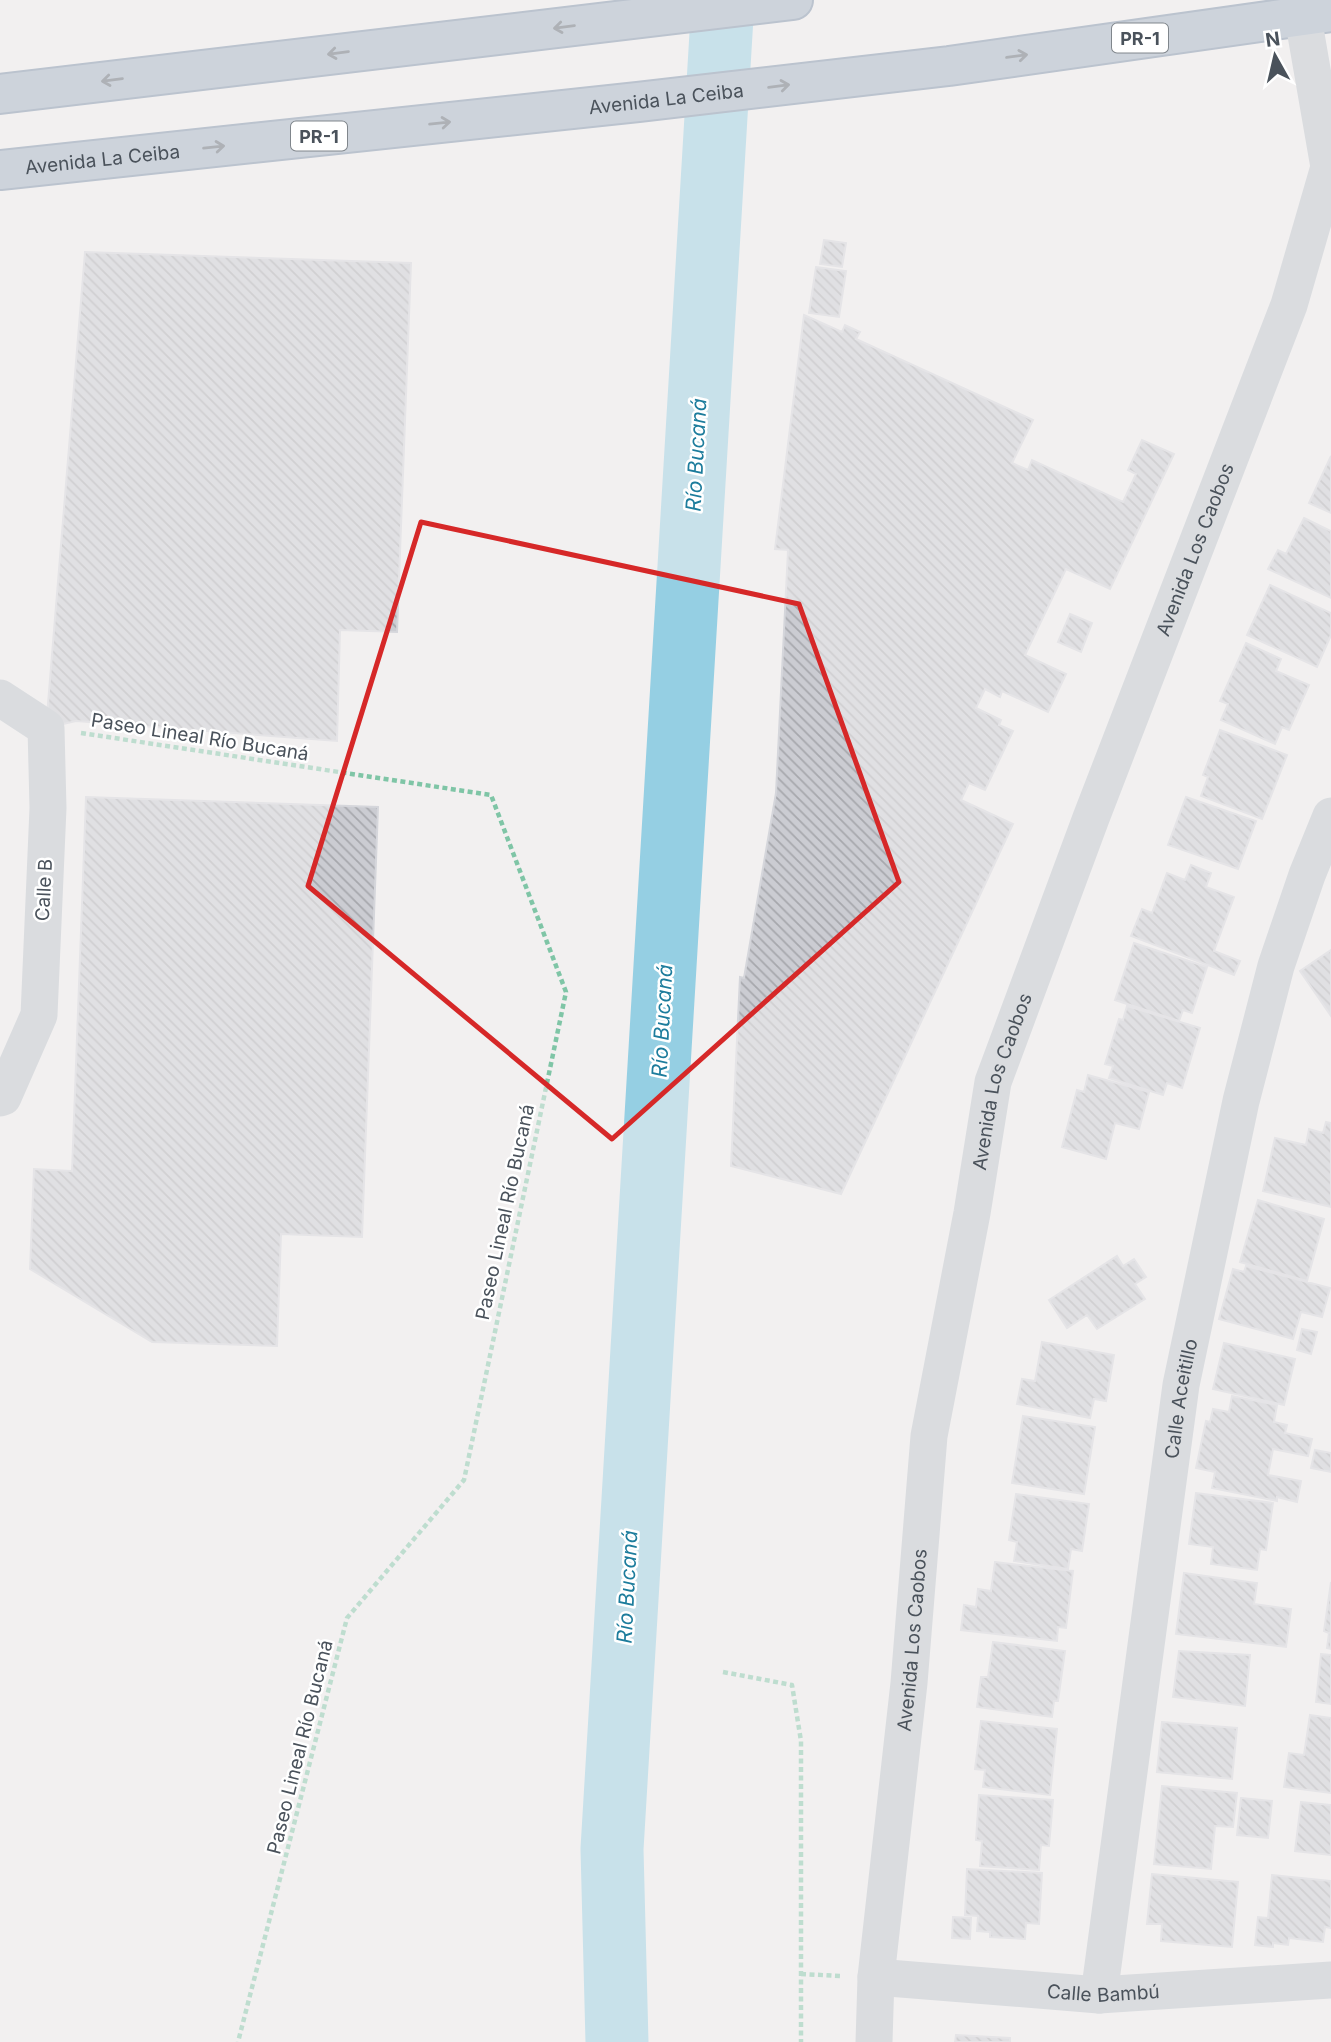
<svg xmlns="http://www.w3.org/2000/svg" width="1331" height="2042" viewBox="0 0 1331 2042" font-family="Inter,sans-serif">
  <defs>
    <pattern id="building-back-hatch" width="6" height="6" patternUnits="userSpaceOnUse" patternTransform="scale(1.75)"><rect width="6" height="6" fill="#cbccd2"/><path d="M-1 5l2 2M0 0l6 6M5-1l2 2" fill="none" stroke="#a7a8ad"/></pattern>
  </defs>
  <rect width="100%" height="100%" fill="#f2f0f0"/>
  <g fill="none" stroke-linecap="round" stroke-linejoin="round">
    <!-- river -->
    <path stroke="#95cfe3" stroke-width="63" d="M617,2042L612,1849L723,0"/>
  </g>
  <!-- building -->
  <path fill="url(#building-back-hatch)" stroke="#d5d6db" stroke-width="2" d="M824,240L846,243L842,267L820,264Z
    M85,252L411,263L397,632L340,630L337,741L76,721L46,728Z
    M816,267L846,271L839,317L809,313Z
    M804,315L842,332L845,325L860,332L856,339L1033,420L1012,463L1028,470L1032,460L1123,502L1136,474L1128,470L1142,440L1174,454L1110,589L1066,569L1025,655L1066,674L1048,712L1002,691L1000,697L985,689L976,708L1001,720L999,725L1013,731L985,790L969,783L961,800L1013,824L841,1194L731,1166L740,977L744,978L776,793L788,550L775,549Z
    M1331,456V513L1309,503Z
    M1304,518L1331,531V598L1268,569L1278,550L1286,554Z
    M1270,585L1331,613V635L1317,667L1247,635Z
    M1070,614L1092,623L1081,652L1058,642Z
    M1246,643L1281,659L1276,671L1309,685L1289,730L1282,727L1275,744L1221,720L1228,704L1220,701Z
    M1220,730L1287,755L1262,819L1201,796L1208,777L1203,775Z
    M86,797L378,807L362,1237L281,1234L277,1346L152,1342L30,1269L34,1169L72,1171Z
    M1186,797L1256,821L1238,869L1168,845Z
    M1191,865L1211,873L1206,887L1234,897L1214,951L1240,961L1234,975L1131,936L1142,909L1152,913L1167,873L1185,880Z
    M1134,943L1207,967L1192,1013L1183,1010L1179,1021L1115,1000Z
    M1331,950V1016L1300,971Z
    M1127,1006L1200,1028L1182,1088L1167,1083L1163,1095L1109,1078L1113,1066L1105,1064L1119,1019L1123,1020Z
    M1088,1075L1149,1092L1139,1129L1115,1123L1106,1159L1062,1147L1077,1090L1084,1092Z
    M1326,1122L1331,1123V1207L1263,1191L1275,1138L1306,1145L1309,1129L1323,1133Z
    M1258,1200L1324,1219L1307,1281L1240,1262Z
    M1117,1256L1123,1266L1134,1259L1146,1277L1135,1284L1145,1299L1097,1329L1087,1315L1067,1328L1049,1300Z
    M1246,1266L1330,1288L1322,1317L1301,1312L1293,1339L1219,1319L1233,1269L1244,1272Z
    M1302,1329L1317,1332L1311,1354L1297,1350Z
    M1042,1342L1114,1355L1106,1401L1094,1399L1090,1418L1017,1404L1022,1379L1035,1381Z
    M1224,1343L1295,1359L1284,1405L1213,1389Z
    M1232,1396L1277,1405L1274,1422L1287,1425L1285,1433L1312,1439L1308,1456L1273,1449L1268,1475L1301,1481L1297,1502L1277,1497V1501L1212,1488L1215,1472L1196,1468L1206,1421L1210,1422L1213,1409L1229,1412Z
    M1023,1416L1095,1427L1084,1494L1012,1483Z
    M1315,1450L1331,1453V1472L1311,1468Z
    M1196,1493L1273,1503L1266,1550L1260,1549L1257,1570L1211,1564L1213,1547L1189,1544Z
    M1016,1494L1089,1504L1082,1551L1071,1549L1068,1569L1014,1561L1017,1542L1009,1540Z
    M995,1562L1073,1571L1066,1628L1058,1627L1057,1641L961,1630L964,1605L976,1607L978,1589L991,1591Z
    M1184,1573L1257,1583L1254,1604L1291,1609L1286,1647L1176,1634Z
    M1331,1582V1649L1327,1648L1329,1633L1324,1631Z
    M993,1642L1065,1651L1058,1701H1054L1052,1717L977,1707L981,1677H988Z
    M1179,1651L1250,1655L1245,1706L1173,1697Z
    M1321,1654L1331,1655V1704L1316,1702Z
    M1310,1715L1331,1718V1793L1284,1787L1289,1753L1304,1755Z
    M981,1721L1057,1729L1050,1795L983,1787L985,1770L975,1769Z
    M1162,1722L1237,1728L1232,1779L1157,1772Z
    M1162,1786L1237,1793L1233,1827L1215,1826L1211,1869L1154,1864Z
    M979,1795L1053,1800L1049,1846L1041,1845L1039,1870L980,1866L982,1841L976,1840Z
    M1241,1798L1272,1801L1268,1838L1237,1835Z
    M1301,1802L1331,1805V1855L1295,1851Z
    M967,1869L1042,1873L1039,1924L1026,1923L1025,1939L990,1937V1932L977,1931L978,1916L965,1915Z
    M1152,1874L1238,1882L1232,1947L1161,1941L1162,1924H1147Z
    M1272,1875L1331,1881V1928L1325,1927L1323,1942L1289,1938L1288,1945L1273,1943V1947L1255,1945L1258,1917L1268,1918Z
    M953,1917L971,1918L970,1939L952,1938Z
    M956,2035L1010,2038V2042H955Z"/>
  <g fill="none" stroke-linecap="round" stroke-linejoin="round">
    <defs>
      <g id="trunk">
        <path d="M0,94L793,0"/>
        <path id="s4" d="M0,170L638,102L949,66L1331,12"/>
      </g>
    </defs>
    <!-- trunk casing -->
    <use href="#trunk" stroke="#788ca5" stroke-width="42"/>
    <!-- path -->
    <path stroke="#7fc5a6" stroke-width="4.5" stroke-dasharray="5 3.5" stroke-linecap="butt" d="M81,733L491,795L566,992L464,1480L347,1618L238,2042
      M723,1672L792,1685L801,1741V2042
      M801,1974L840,1976"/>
    <!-- minor -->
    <g stroke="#bdc4cb" stroke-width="37">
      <path d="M0,698L46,728L48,808L39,1015L3,1097L0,1098"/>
      <path id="s1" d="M876,1977L1099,1995L1331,1980"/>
      <path id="s2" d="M1099,1995L1181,1385L1241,1101L1276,966L1307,875L1331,816"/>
      <path id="s3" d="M874,2042L876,1977L909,1683L929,1436L972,1213L993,1082L1091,818L1289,305L1329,167L1300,0"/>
    </g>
    <!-- trunk -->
    <use href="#trunk" stroke="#a0b0c2" stroke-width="38"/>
  </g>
  <!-- one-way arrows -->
  <defs><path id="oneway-shaft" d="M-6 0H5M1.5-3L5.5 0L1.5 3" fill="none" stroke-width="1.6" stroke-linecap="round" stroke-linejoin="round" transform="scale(1.75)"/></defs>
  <g stroke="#5b6570">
    <use href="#oneway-shaft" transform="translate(564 27) rotate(173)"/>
    <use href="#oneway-shaft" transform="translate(338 53) rotate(173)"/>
    <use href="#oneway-shaft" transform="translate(1017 56) rotate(-8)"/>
    <use href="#oneway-shaft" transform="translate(112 80) rotate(173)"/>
    <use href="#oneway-shaft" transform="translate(779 86) rotate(-7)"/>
    <use href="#oneway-shaft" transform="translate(440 123) rotate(-6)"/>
    <use href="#oneway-shaft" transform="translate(214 147) rotate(-6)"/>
  </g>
  <!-- marked area -->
  <path d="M0 0H1331V2042H0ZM421,522L799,604L899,882L612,1139L308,886Z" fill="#f2f0f0" fill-opacity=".55" fill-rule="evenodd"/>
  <path fill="none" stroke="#d62828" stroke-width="5" stroke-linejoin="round" d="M421,522L799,604L899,882L612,1139L308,886Z"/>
  <g text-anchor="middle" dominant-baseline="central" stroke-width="5" stroke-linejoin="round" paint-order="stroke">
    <!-- shield labels -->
    <g fill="#fff" stroke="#80868c" stroke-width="2">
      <rect x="1112" y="23.5" width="56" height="29" rx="5"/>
      <rect x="291" y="121.5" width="56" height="29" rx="5"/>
    </g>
    <g font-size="18" font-weight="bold" fill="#4a525b">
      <text x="1140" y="38">PR-1</text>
      <text x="319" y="136">PR-1</text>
    </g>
    <!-- street labels -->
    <g font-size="19" fill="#4a525b" stroke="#fff">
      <text stroke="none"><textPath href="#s4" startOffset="670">Avenida La Ceiba</textPath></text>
      <text stroke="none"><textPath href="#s4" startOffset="103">Avenida La Ceiba</textPath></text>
      <text stroke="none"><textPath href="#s3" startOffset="1538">Avenida Los Caobos</textPath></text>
      <text transform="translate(200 737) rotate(9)">Paseo Lineal Río Bucaná</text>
      <text transform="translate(44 890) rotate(-87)">Calle B</text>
      <text stroke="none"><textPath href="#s3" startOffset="971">Avenida Los Caobos</textPath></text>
      <text transform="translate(505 1212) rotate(-78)">Paseo Lineal Río Bucaná</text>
      <text stroke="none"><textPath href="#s2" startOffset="602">Calle Aceitillo</textPath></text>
      <text stroke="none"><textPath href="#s3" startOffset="404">Avenida Los Caobos</textPath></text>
      <text transform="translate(300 1747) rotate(-76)">Paseo Lineal Río Bucaná</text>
      <text stroke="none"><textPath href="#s1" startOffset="228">Calle Bambú</textPath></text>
    </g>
    <!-- water labels -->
    <g font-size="21" font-style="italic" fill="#1c7c9c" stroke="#fff">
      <text transform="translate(696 455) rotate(-87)">Río Bucaná</text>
      <text transform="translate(662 1021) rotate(-87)">Río Bucaná</text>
      <text transform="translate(627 1587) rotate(-87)">Río Bucaná</text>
    </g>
  </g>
  <!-- north arrow -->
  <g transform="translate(1275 56) rotate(352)" stroke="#ffffff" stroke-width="5" paint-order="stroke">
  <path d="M0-5L12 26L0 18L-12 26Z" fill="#4a525b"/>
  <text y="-10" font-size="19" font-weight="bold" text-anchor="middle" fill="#4a525b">N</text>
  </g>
</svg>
